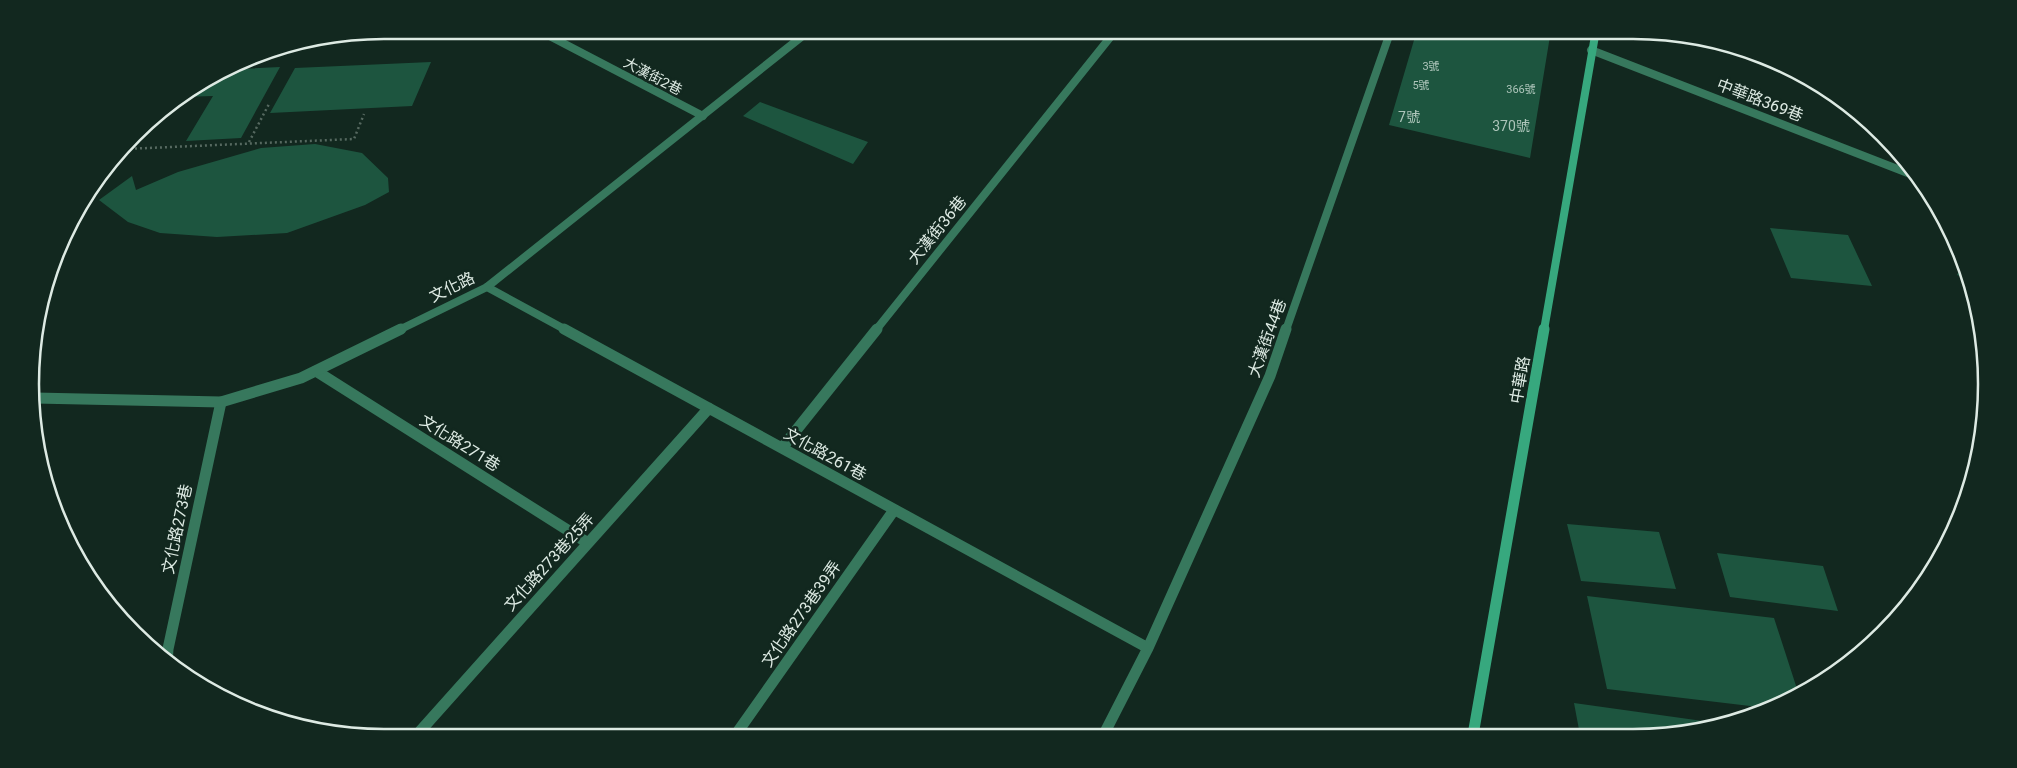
<svg xmlns="http://www.w3.org/2000/svg" width="2017" height="768" viewBox="0 0 2017 768" font-family="Roboto,'Noto Sans TC',sans-serif">
  <rect width="100%" height="100%" fill="#12281f"/>
  <!-- building -->
  <path fill="#1d553f" d="M1417,30H1551L1530,158L1389,125Z
    M431,62L412,106L270,113L295,68Z
    M280,67L241,138L186,141L213,96L179,97L207,77L223,70Z
    M760,102L868,142L853,164L743,116Z
    M315,144L362,153L388,178L389,192L365,205L287,233L217,237L160,233L128,222L99,200L132,176L136,190L178,172L261,148Z
    M1770,228L1848,235L1872,286L1791,278Z
    M1964,261L1968,270L1971,281L1957,275Z
    M1567,524L1659,532L1676,589L1581,581Z
    M1717,553L1823,566L1838,611L1730,597Z
    M1587,596L1774,618L1799,695L1789,702L1767,708L1607,689Z
    M1574,703L1717,723L1679,735H1580Z"/>
  <g fill="none" stroke-linecap="round" stroke-linejoin="round">
    <!-- path -->
    <path stroke="#566960" stroke-width="2.5" stroke-dasharray="2 3" stroke-linecap="butt" d="M249,142L269,104
      M125,149L354,139L364,114"/>
    <!-- lane-far1 -->
    <path stroke="#37785d" stroke-width="8" d="M538,30L703,116
      M1591,50L1918,177
      M487,287L566,330
      M876,330L1116,30
      M1286,330L1391,30"/>
    <!-- lane -->
    <path stroke="#37785d" stroke-width="11" d="M564,329L1148,648
      M316,371L588,543
      M782,448L877,329
      M167,664L168,649L221,402
      M1103,736L1148,648L1270,376L1286,329
      M734,737L894,510
      M414,738L709,408"/>
    <!-- street-far1 -->
    <path stroke="#37785d" stroke-width="8" d="M399,330L487,287L810,30"/>
    <!-- street -->
    <path stroke="#37785d" stroke-width="11" d="M35,398L221,402L301,378L401,329"/>
    <!-- secondary-far1 -->
    <path stroke="#37a87e" stroke-width="8" d="M1544,330L1596,30"/>
    <!-- secondary -->
    <path stroke="#37a87e" stroke-width="11" d="M1473,735L1544,329"/>
  </g>
  <g text-anchor="middle" dominant-baseline="central" stroke-width="5" stroke-linejoin="round" paint-order="stroke">
    <!-- far-number labels -->
    <g font-size="11" fill="#adc5ba">
      <text x="1431" y="66">3號</text>
      <text x="1421" y="85">5號</text>
      <text x="1521" y="89">366號</text>
    </g>
    <!-- far-street labels -->
    <g font-size="14" fill="#ddeae3" stroke="#12281f">
      <text transform="translate(653 76) rotate(28)">大漢街2巷</text>
    </g>
    <!-- number labels -->
    <g font-size="14" fill="#adc5ba">
      <text x="1409" y="117">7號</text>
      <text x="1511" y="126">370號</text>
    </g>
    <!-- street labels -->
    <g font-size="16" fill="#ddeae3" stroke="#12281f">
      <text transform="translate(1760 100) rotate(21)">中華路369巷</text>
      <text transform="translate(937 230) rotate(-51)">大漢街36巷</text>
      <text transform="translate(452 287) rotate(-26)">文化路</text>
      <text transform="translate(1267 338) rotate(-70)">大漢街44巷</text>
      <text transform="translate(1520 380) rotate(-80)">中華路</text>
      <text transform="translate(460 443) rotate(32)">文化路271巷</text>
      <text transform="translate(825 454) rotate(29)">文化路261巷</text>
      <text transform="translate(177 529) rotate(-78)">文化路273巷</text>
      <text transform="translate(549 562) rotate(-48)">文化路273巷25弄</text>
      <text transform="translate(801 614) rotate(-55)">文化路273巷39弄</text>
    </g>
  </g>
  <!-- crop -->
  <path d="M0 0H2017V768H0ZM384 39H1633A345 345 0 0 1 1978 384V384A345 345 0 0 1 1633 729H384A345 345 0 0 1 39 384V384A345 345 0 0 1 384 39Z" fill="#12281f" fill-rule="evenodd"/>
  <path fill="none" stroke="#ddeae3" stroke-width="2.5" d="M384 39H1633A345 345 0 0 1 1978 384V384A345 345 0 0 1 1633 729H384A345 345 0 0 1 39 384V384A345 345 0 0 1 384 39Z"/>
</svg>
